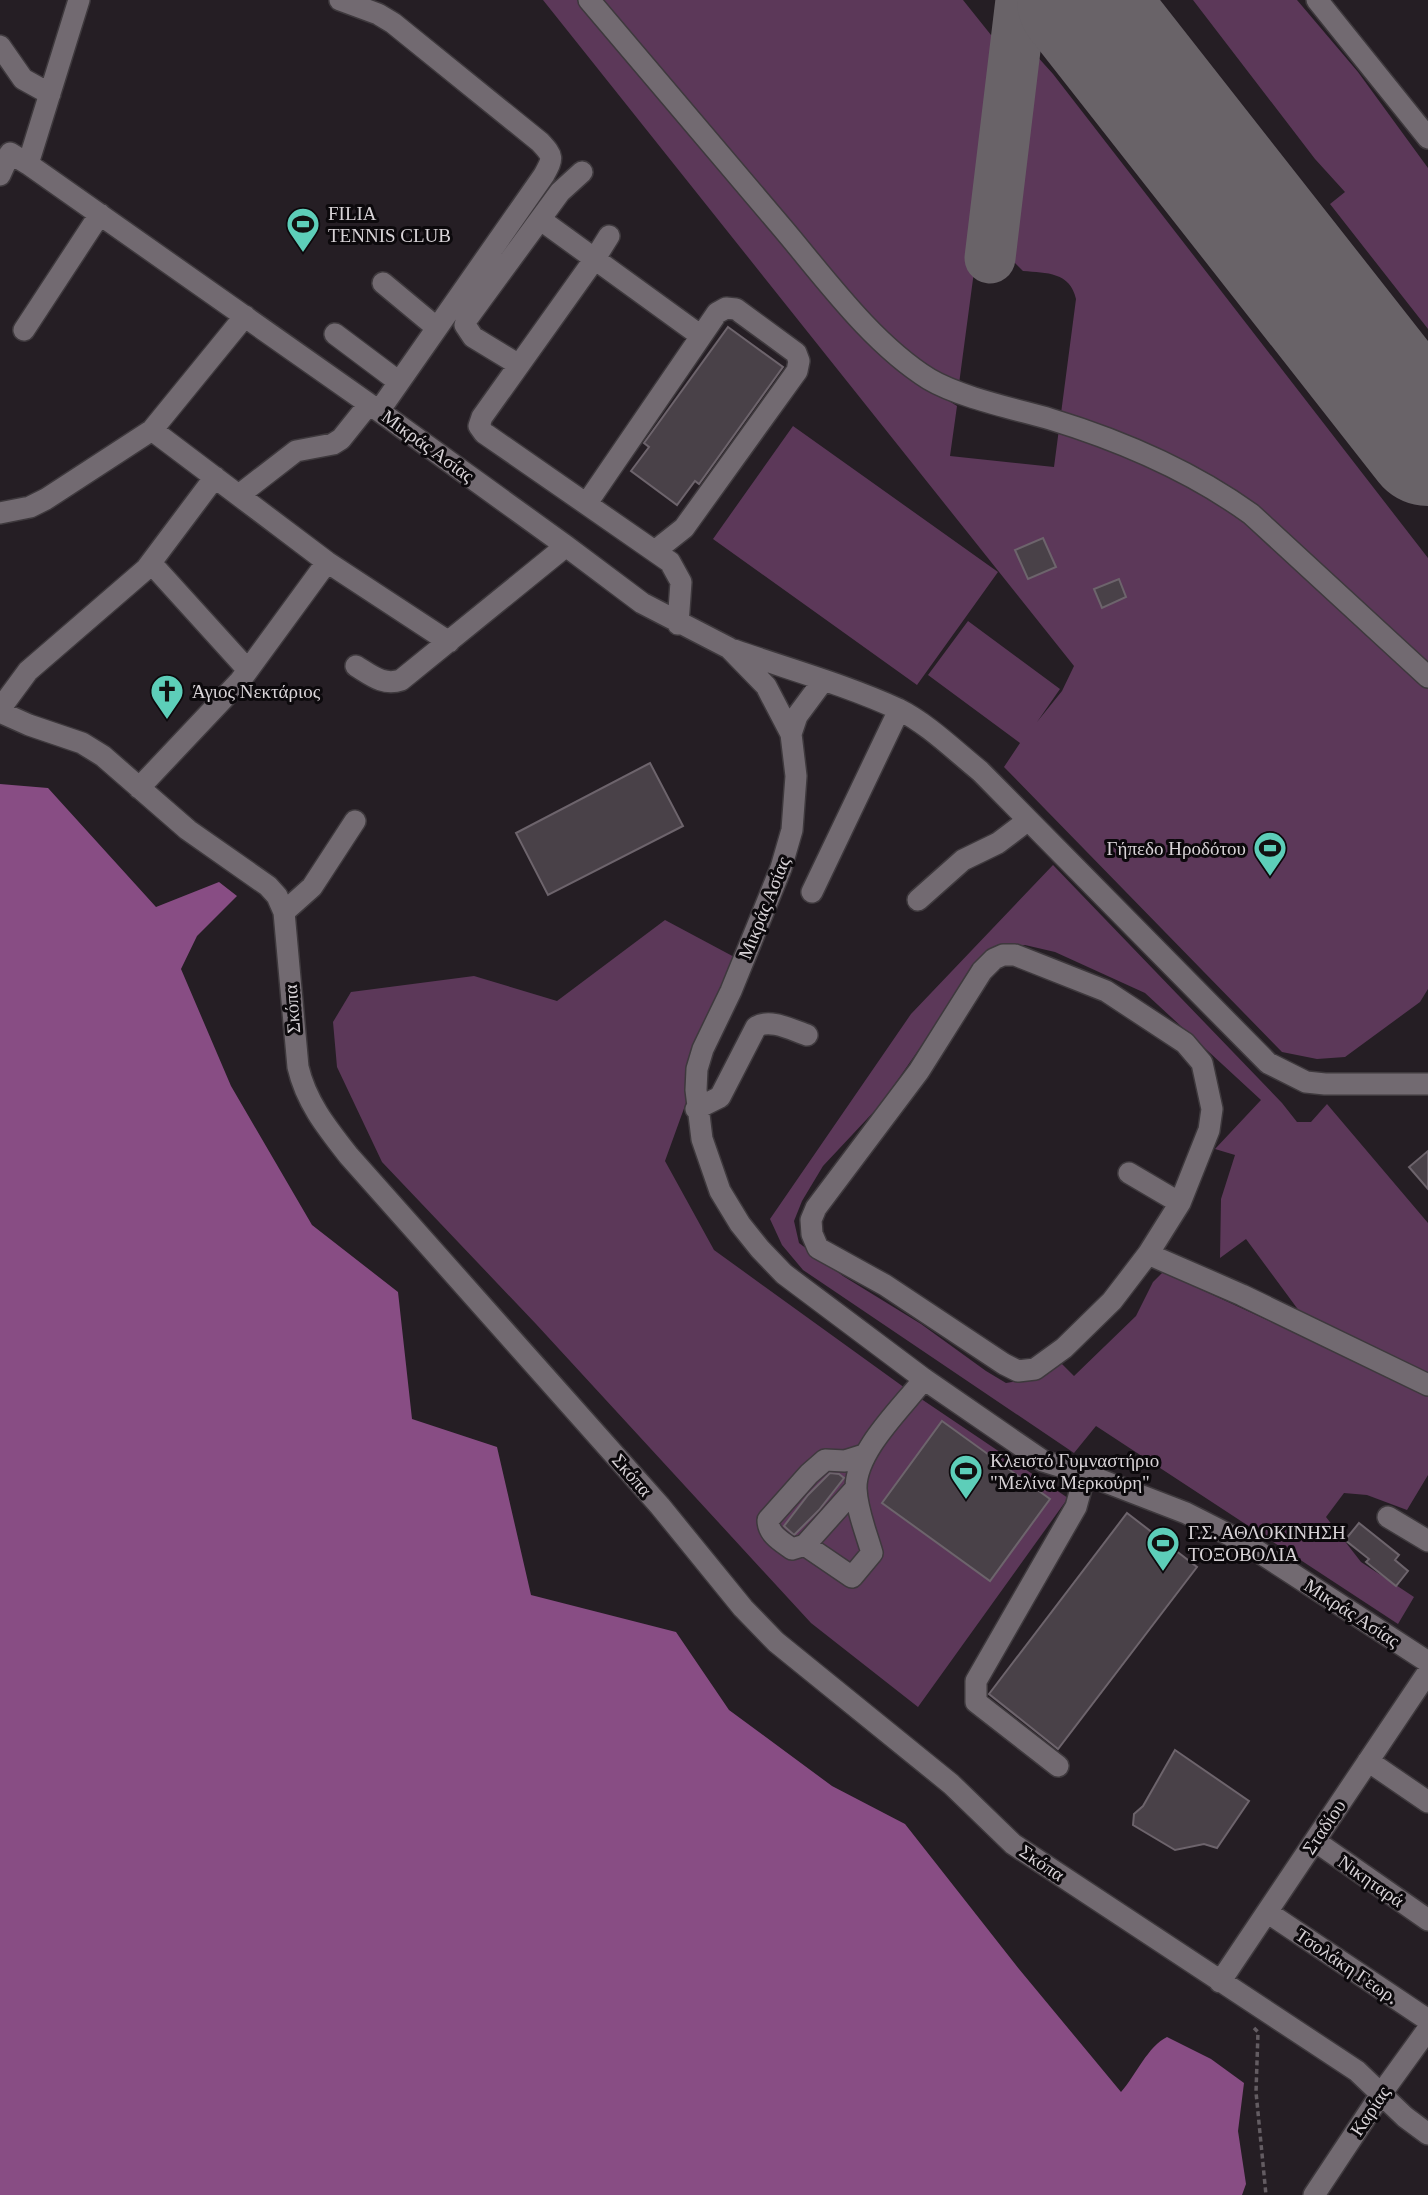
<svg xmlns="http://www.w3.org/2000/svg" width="1428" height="2195" viewBox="0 0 1428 2195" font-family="Georgia,serif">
  <rect width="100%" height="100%" fill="#251e24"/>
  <!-- green -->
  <path fill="#5c3859" d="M543,0H577L831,302L922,384L957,406L950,456L1054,467L1076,299C1070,272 1047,273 1023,271L1013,261L1010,240L1035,54L1053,74L1428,558V989L1420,1002L1345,1057L1317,1059L1282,1052L1004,767L1020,743L928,675L968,621L1060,689L1037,722L1062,691L1074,666Z
    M597,0H963L999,45L983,204L959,384L938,378L871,321Z
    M1193,0H1297L1358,72L1428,168V329L1330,204L1345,192L1315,159Z
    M793,426L998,572L917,685L713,539Z
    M1053,865L1282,1103L1297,1122H1311L1327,1104L1428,1223V1377L1305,1319L1246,1239L1220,1258L1221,1199L1235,1155L1215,1149L1261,1100L1145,993L1055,952L1025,945L998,949L924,1042L881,1104L823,1166L802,1201L794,1221L799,1243L843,1276L921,1324L986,1371L1006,1383L1031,1379L1059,1361L1074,1376L1136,1316L1153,1282L1163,1272L1428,1394V1475L1407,1510L1367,1495L1344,1493L1326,1517L1361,1562L1414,1597L1398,1624L1096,1426L1074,1453L803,1270L782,1245L770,1219L911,1014Z
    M665,920L738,959L665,1161L714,1250L905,1388L1068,1498L918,1707L811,1623L536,1324L382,1162L337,1067L333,1022L351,992L474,976L557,1001Z"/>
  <!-- water -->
  <path fill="#884d84" d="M0,784L48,788L156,907L219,882L237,896L197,936L181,969L231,1086L312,1225L398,1292L412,1419L497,1447L531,1595L676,1632L729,1710L832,1786L905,1824L1019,1969L1121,2092C1136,2075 1148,2046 1167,2037L1211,2059L1244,2083L1238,2131L1246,2184L1242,2195H0Z"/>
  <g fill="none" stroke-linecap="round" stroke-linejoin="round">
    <!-- taxiway -->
    <path stroke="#696368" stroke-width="51" d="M990,258L1021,0"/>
    <!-- runway -->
    <path stroke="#696368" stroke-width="126" d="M1080,0L1428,443"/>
  </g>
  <!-- building -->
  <path fill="#494148" stroke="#6d646c" stroke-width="2" d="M728,327L783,367L699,484L695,481L677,505L631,471L649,447L644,443Z
    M1043,538L1056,567L1028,579L1015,550Z
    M1119,579L1126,597L1102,608L1094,589Z
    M650,763L683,826L548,895L516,833Z
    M1428,1151V1189L1409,1167Z
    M942,1421L1050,1499L990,1581L882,1503Z
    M830,1473L839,1474L844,1478L819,1510L794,1535L784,1526L808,1495Z
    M1127,1513L1197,1567L1058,1749L989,1694Z
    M1359,1523L1399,1555L1395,1560L1408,1571L1396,1586L1366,1562L1369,1559L1345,1540Z
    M1175,1750L1249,1801L1217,1848L1204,1844L1175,1850L1133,1825L1134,1814L1143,1806Z"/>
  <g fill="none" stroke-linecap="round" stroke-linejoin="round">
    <defs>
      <path id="minor" d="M340,0L378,14L393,23L540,142C554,157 553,158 544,175L379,411
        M589,0C654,77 720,154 785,231C827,281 873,344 929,379C959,397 1015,409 1050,419C1122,441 1190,470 1251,514L1428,677
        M1317,0L1428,138
        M0,46L23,79L50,94
        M28,164L79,0
        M0,175L10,153L28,164L379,411L566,546L642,603L729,648L766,686L791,734L796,776L792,830L781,868L731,991L703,1049L697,1069L696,1090L702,1139L720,1191L740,1224L760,1249L784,1274L924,1379L1043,1461L1085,1474L1186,1513L1245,1543L1428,1662
        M541,220L701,336
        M609,236L594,260L482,417L479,426L484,433L670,562L681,582L678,624
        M383,283L437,328
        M24,330L100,214
        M335,334L399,382
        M519,365L473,337L465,325L467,319L560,192L582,172
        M152,430L327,562L449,642
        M239,495L296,451L333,444L341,439L369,404
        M587,503L717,313L726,308L736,309L796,353L799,361L797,371L684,528L655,551
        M0,513L30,507L46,499L152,430L245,316
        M151,563L248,670
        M734,650C788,669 846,685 898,709C928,724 954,750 980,771L1268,1063L1306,1082L1325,1084H1428
        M356,666C371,675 383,686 401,680L566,546
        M0,709L28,671L146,569L215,477
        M0,712L29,725L82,743L103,756L188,830L268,886L277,896L284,912L298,1067C306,1102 327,1128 349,1156L660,1506L743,1608L776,1642L951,1784L1013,1844L1357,2071L1405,2117L1428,2134
        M791,734L797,716L823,681
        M139,788L240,681L327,562
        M812,892L899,710
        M918,900L963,860L998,843L1027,821
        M284,912L312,887L355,821
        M1003,955H1015L1106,991L1185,1043L1202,1063L1212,1109L1209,1130L1180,1203L1148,1254L1112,1301L1064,1348L1035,1369L1018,1371L1004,1364L885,1285L818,1248L812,1234L811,1220L816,1208L919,1071L982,971L994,959Z
        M696,1109L720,1097L756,1027C770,1018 792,1030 807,1035
        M1129,1173L1180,1203
        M1148,1254L1242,1295L1428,1385
        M856,1488L805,1545L792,1549C781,1541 768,1534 768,1520L809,1474L825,1460L845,1461L864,1455
        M1388,1517L1428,1541
        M805,1545L852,1577L872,1553C866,1532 857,1511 856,1489C855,1451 902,1408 924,1379
        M1368,1761L1428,1802
        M1058,1766L976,1702V1681L1076,1507L1085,1474
        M1315,1841L1428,1920
        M1267,1912L1428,2020
        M1220,1982L1428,1672
        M1314,2195L1381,2094L1428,2029"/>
    </defs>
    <!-- minor casing -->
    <use href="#minor" stroke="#3e393d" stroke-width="24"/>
    <!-- path -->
    <path stroke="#635c62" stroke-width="3.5" stroke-dasharray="5 3.5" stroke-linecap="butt" d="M1254,2028L1258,2032L1256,2092L1266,2195"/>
    <!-- minor -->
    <use href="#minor" stroke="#726a71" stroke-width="21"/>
  </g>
  <!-- icons -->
  <defs>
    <symbol id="stadium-pin" viewBox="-11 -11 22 30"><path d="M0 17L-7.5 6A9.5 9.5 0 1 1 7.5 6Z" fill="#5dceb9" stroke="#0c090c"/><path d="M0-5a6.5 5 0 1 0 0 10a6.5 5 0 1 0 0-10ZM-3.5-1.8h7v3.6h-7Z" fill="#111"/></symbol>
    <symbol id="church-pin" viewBox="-11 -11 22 30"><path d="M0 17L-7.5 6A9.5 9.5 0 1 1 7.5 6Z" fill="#5dceb9" stroke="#0c090c"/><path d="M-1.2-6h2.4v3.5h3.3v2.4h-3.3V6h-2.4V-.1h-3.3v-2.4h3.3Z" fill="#111"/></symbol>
  </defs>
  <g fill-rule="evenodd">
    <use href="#stadium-pin" x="284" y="205" width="38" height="52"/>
    <use href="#church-pin" x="148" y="672" width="38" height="52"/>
    <use href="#stadium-pin" x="1251" y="829" width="38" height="52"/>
    <use href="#stadium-pin" x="947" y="1452" width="38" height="52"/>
    <use href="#stadium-pin" x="1144" y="1524" width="38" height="52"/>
  </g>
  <g text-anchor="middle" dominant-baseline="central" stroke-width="6" stroke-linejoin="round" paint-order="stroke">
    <!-- poi labels -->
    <g font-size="19" fill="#d8d3d7" stroke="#0c090c" text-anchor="start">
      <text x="328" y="213">FILIA<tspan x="328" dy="22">TENNIS CLUB</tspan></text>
      <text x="192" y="691">Άγιος Νεκτάριος</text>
      <text x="1246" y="848" text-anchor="end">Γήπεδο Ηροδότου</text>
      <text x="990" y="1460">Κλειστό Γυμναστήριο<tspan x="990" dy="22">"Μελίνα Μερκούρη"</tspan></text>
      <text x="1188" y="1532">Γ.Σ. ΑΘΛΟΚΙΝΗΣΗ<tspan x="1188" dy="22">ΤΟΞΟΒΟΛΙΑ</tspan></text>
    </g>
    <!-- street labels -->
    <g font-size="19" fill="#d8d3d7" stroke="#0c090c">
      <text transform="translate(428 446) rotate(36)">Μικράς Ασίας</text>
      <text transform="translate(764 908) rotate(-68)">Μικράς Ασίας</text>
      <text transform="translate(292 1009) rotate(-94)">Σκόπα</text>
      <text transform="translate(632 1475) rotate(49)">Σκόπα</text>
      <text transform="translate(1352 1613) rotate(33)">Μικράς Ασίας</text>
      <text transform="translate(1324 1827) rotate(-56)">Σταδίου</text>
      <text transform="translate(1042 1863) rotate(34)">Σκόπα</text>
      <text transform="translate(1371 1881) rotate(35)">Νικηταρά</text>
      <text transform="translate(1347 1966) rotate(34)">Τσολάκη Γεωρ.</text>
      <text transform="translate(1370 2111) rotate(-56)">Καρίας</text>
    </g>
  </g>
</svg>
